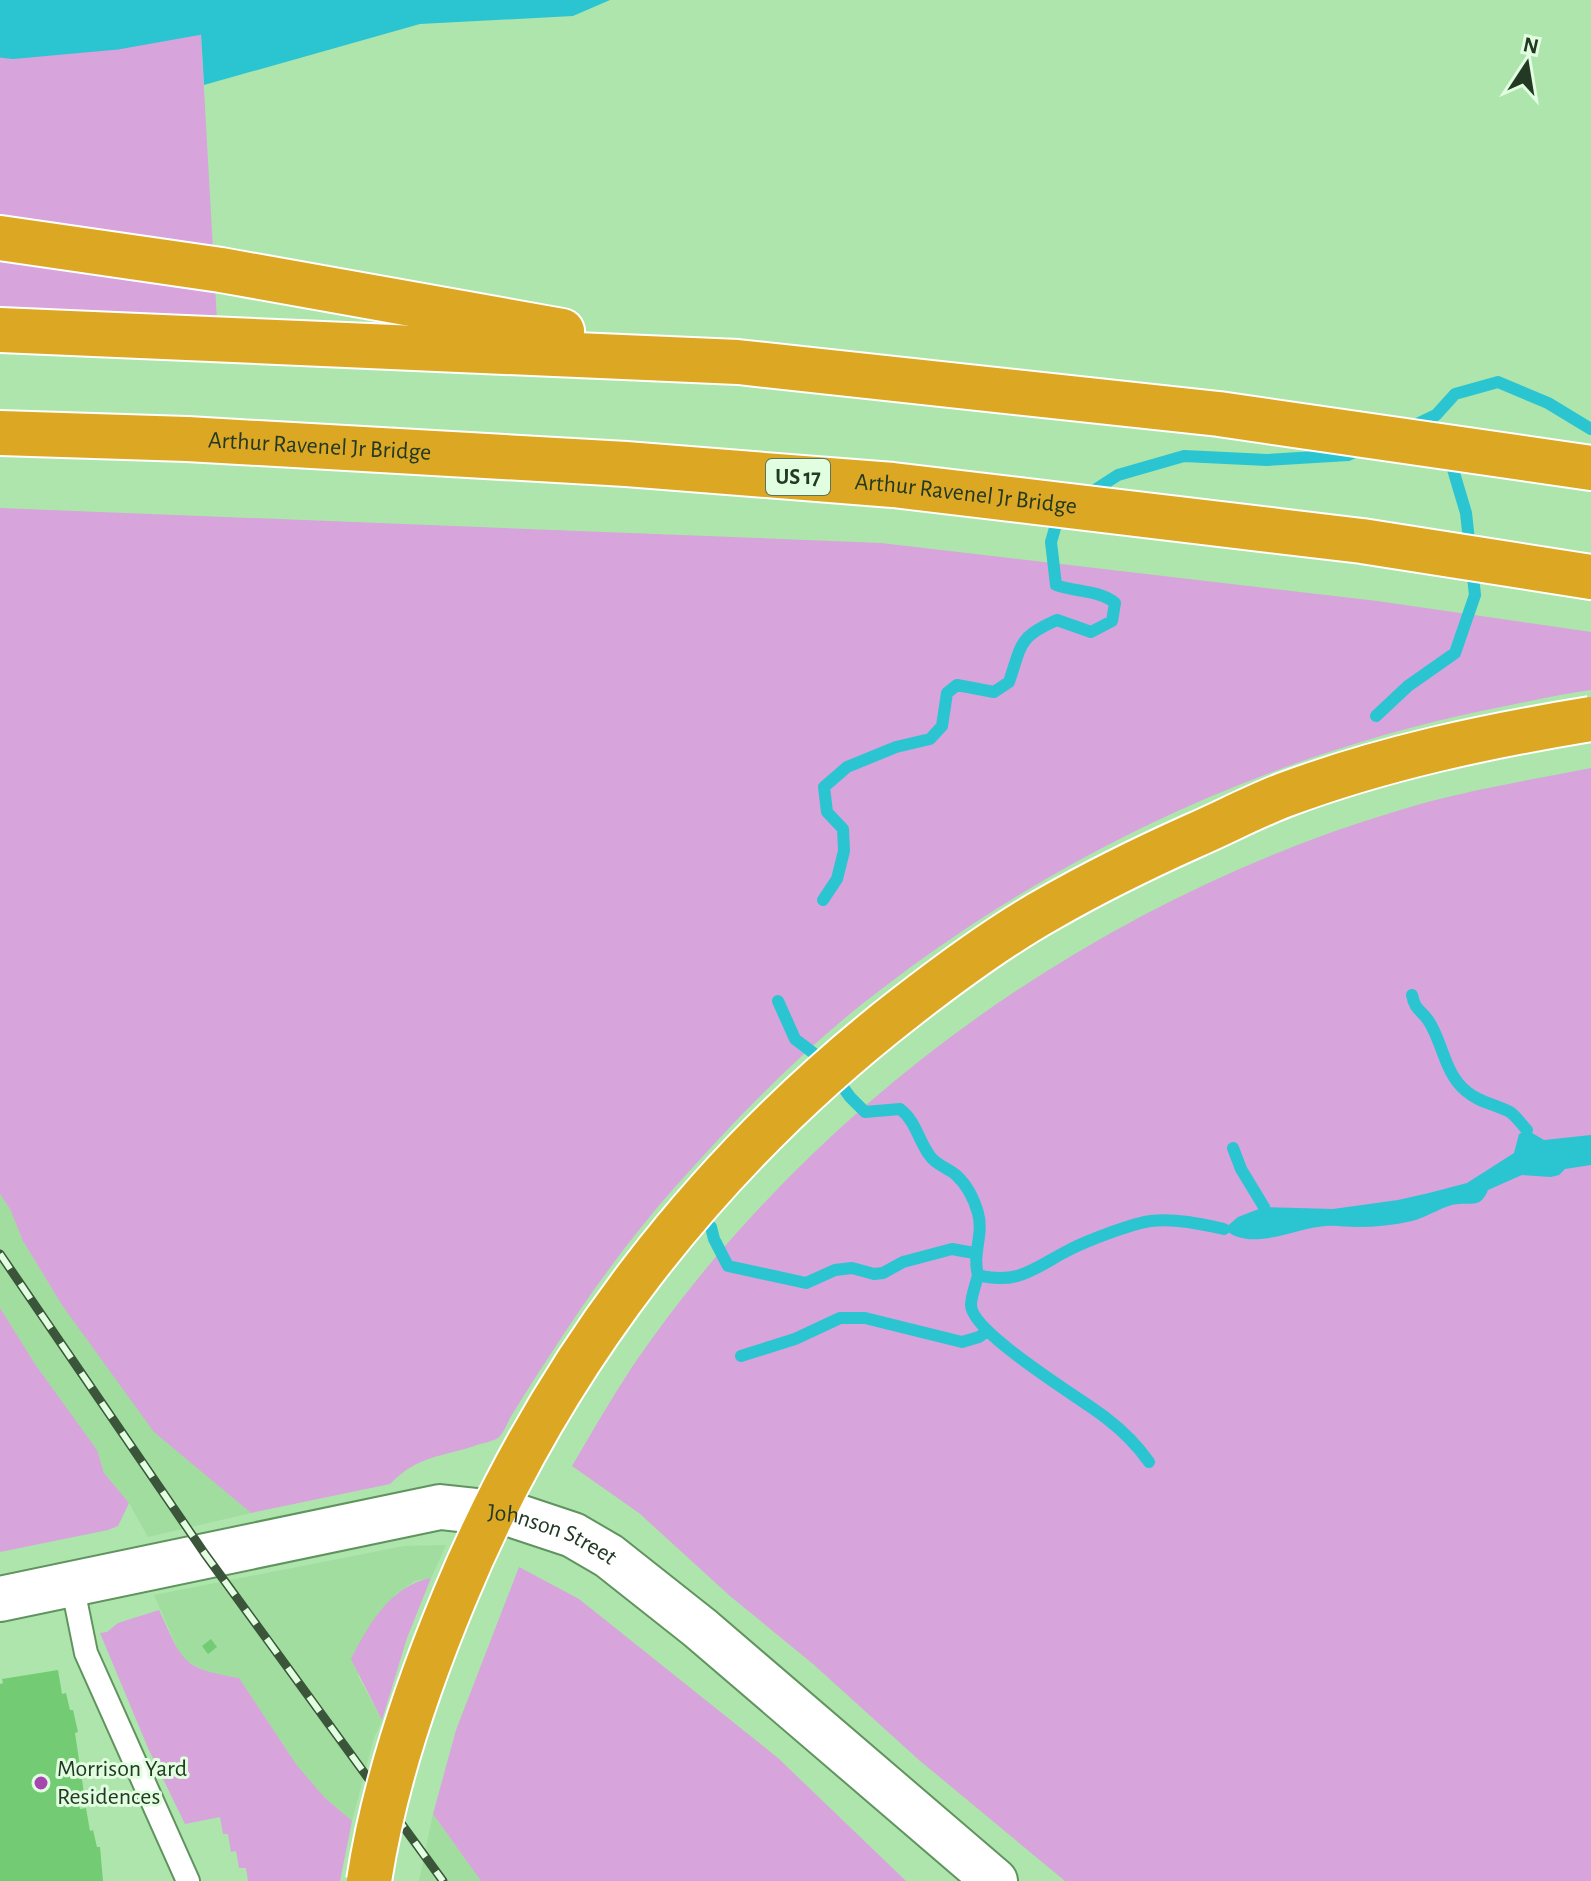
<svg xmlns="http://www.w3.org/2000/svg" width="1591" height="1881" viewBox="0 0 1591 1881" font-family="'Alegreya Sans',sans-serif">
  <rect width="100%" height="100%" fill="#aee5ac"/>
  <!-- built -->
  <path fill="#a0dd9e" d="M0,1194L10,1209L23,1241L62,1305L96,1348L194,1465L251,1513L148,1537L129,1503L104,1473L97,1450L35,1364L0,1308Z
    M446,1545L431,1578L415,1581L397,1593L377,1615L358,1676L382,1720L374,1738L352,1821L324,1797L296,1764L239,1678L210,1673L182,1659L154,1595L404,1546Z
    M433,1814L481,1881H419Z"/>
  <!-- green -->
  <path fill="#d7a4db" d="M0,0H199L218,339L0,329Z
    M0,508L881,543L1377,601L1591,632V690C1554,695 1517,704 1481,711C1249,760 1028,868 845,1018C784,1069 728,1127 675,1187C629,1239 588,1296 550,1355C536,1376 523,1397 510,1418C507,1424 503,1434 498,1438C494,1441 483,1443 477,1445C440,1458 420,1454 390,1484L251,1513L154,1432L62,1305L23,1241L10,1209L0,1194Z
    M1591,768V1881H1065L919,1760L813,1664L730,1596L639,1513L572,1466C592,1432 611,1399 632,1367C811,1104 1093,902 1397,811C1460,791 1526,781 1591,768Z
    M0,1308L35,1364L97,1450L104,1473L129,1503L118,1526L108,1530L0,1552Z
    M519,1567L579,1599L778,1758L906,1881H481L433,1814L456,1730Z
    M431,1578L407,1638L382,1720L351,1659C369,1624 390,1586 431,1578Z
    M159,1610C183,1661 180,1668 239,1678L296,1764L324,1797L352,1821L340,1881H248L246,1868H239L236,1851L231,1852L228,1834H223L220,1817L185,1824L148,1748L100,1633L107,1632L118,1623Z"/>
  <!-- water -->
  <path fill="#2bc5d2" d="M199,0H610L573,16L420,24L204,85Z
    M1527,1130L1544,1140L1591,1135V1165L1565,1169L1559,1175L1551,1177L1522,1175L1488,1190C1481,1207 1474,1203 1459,1204C1446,1204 1426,1218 1412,1221C1394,1225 1376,1227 1357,1227C1346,1227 1336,1225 1326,1226C1294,1228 1251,1253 1224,1229L1238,1217L1264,1207L1333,1209L1398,1200L1429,1193L1467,1183L1514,1153L1519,1134Z"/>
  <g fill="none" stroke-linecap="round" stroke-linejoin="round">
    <!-- stream -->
    <path stroke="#2bc5d2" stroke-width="12" d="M1409,428L1436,415L1455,394L1498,382L1548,403L1591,429
      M1087,495L1118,475L1184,456L1267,460L1348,455L1363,448
      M1376,716L1408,686L1455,653L1475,595L1466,513L1449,456
      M823,900L837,879L844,851L843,829L827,812L824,787L847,767L896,747L930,739L942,726L947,693L957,685L994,692L1009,682C1022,644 1018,637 1057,620L1091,632L1112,621L1115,603C1100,590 1074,592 1056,585L1051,542L1059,514
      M1412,995C1415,1010 1420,1009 1428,1020C1443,1042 1444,1073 1466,1091C1480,1103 1495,1104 1510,1112C1516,1116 1522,1125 1527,1130
      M778,1001L795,1039L825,1062L850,1097L865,1112L900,1109C916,1121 918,1140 930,1156C936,1165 948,1168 956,1175C966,1184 974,1199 978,1213C984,1235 972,1252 978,1275C1019,1286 1037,1266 1069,1250C1086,1241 1133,1223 1151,1221C1174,1218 1202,1224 1224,1229
      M1233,1148L1241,1169L1264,1207
      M711,1227L714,1239L728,1266L806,1283L835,1270L852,1268L874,1274L883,1273L903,1262L952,1249L974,1253
      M978,1275C976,1284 971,1296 971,1305C971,1333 1082,1399 1106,1418C1123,1431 1137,1445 1149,1462
      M741,1356L795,1339L840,1318H865L962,1342L979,1337L987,1331"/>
    <!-- river -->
    <path stroke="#2bc5d2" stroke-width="70" d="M0,22L13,24L112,15L196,0"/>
  </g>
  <!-- building -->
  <path fill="#73cc73" d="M211,1639L217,1647L208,1654L202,1646Z
    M58,1670L62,1694L66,1693L70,1710H73L78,1732L75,1733L84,1793L77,1795L80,1809L86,1808L90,1831L93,1830L97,1847H100L103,1881H0V1684L3,1683L2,1679Z"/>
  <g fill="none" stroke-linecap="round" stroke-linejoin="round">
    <defs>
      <path id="service" d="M72,1584L86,1653L188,1881"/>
      <g id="minor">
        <path id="s1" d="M0,1599L440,1507L513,1515L573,1535L609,1556L700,1628L995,1881"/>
      </g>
      <g id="motorway">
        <path d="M0,238L221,270L562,331"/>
        <path d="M0,330L738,362L1219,414L1591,468"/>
        <path id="s2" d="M0,433L187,439L626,464L893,485L1362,541L1591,577"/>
      </g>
    </defs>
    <!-- service casing -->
    <use href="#service" stroke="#60945f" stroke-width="26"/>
    <!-- minor casing -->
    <use href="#minor" stroke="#60945f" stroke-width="48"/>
    <!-- motorway casing -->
    <use href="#motorway" stroke="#fff" stroke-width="48"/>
    <!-- service -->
    <use href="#service" stroke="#fff" stroke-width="22"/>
    <!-- minor -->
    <use href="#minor" stroke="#fff" stroke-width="44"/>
    <!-- motorway -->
    <use href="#motorway" stroke="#dca723" stroke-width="44"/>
    <defs>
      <path id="rail" d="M0,1254L205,1554L443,1881"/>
    </defs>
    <!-- rail casing -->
    <use href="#rail" stroke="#3a5539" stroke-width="9"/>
    <!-- rail -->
    <use href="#rail" stroke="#e2fee1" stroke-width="6" stroke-dasharray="18" stroke-linecap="butt"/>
    <defs>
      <path id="motorway-bridge" d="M369,1881C384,1783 417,1687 455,1596C552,1362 706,1162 906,1007C951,972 998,937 1048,909C1095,882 1144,858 1193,836C1223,823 1253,807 1284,795C1383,758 1487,736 1591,719"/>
    </defs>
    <!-- motorway-bridge casing -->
    <use href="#motorway-bridge" stroke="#fff" stroke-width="48" stroke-linecap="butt"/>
    <!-- motorway-bridge -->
    <use href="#motorway-bridge" stroke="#dca723" stroke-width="44"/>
  </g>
  <!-- markers -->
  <circle fill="#a647af" stroke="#e2fee1" stroke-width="3" cx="41" cy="1783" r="8"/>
  <g text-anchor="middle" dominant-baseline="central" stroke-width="6" stroke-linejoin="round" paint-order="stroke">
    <!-- shield labels -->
    <rect fill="#e2fee1" stroke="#5c745c" stroke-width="2" x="766" y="459" width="64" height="36" rx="6"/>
    <g font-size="22" font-weight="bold" fill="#233923">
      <text x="798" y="477">US 17</text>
    </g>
    <!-- street labels -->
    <g font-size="24" fill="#233923" stroke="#e2fee1">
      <text stroke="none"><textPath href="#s2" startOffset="320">Arthur Ravenel Jr Bridge</textPath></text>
      <text stroke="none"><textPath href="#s2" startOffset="968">Arthur Ravenel Jr Bridge</textPath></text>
      <text stroke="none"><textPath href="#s1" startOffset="566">Johnson Street</textPath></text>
    </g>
    <!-- poi labels -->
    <g font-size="24" fill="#233923" stroke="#e2fee1" text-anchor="start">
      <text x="57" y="1769">Morrison Yard<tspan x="57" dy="28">Residences</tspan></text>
    </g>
  </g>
  <!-- north arrow -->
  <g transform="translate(1527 64) rotate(12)" stroke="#e2fee1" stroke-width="6" paint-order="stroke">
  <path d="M0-6L14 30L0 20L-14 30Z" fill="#233923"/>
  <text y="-12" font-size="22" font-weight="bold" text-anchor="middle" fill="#233923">N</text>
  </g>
</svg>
